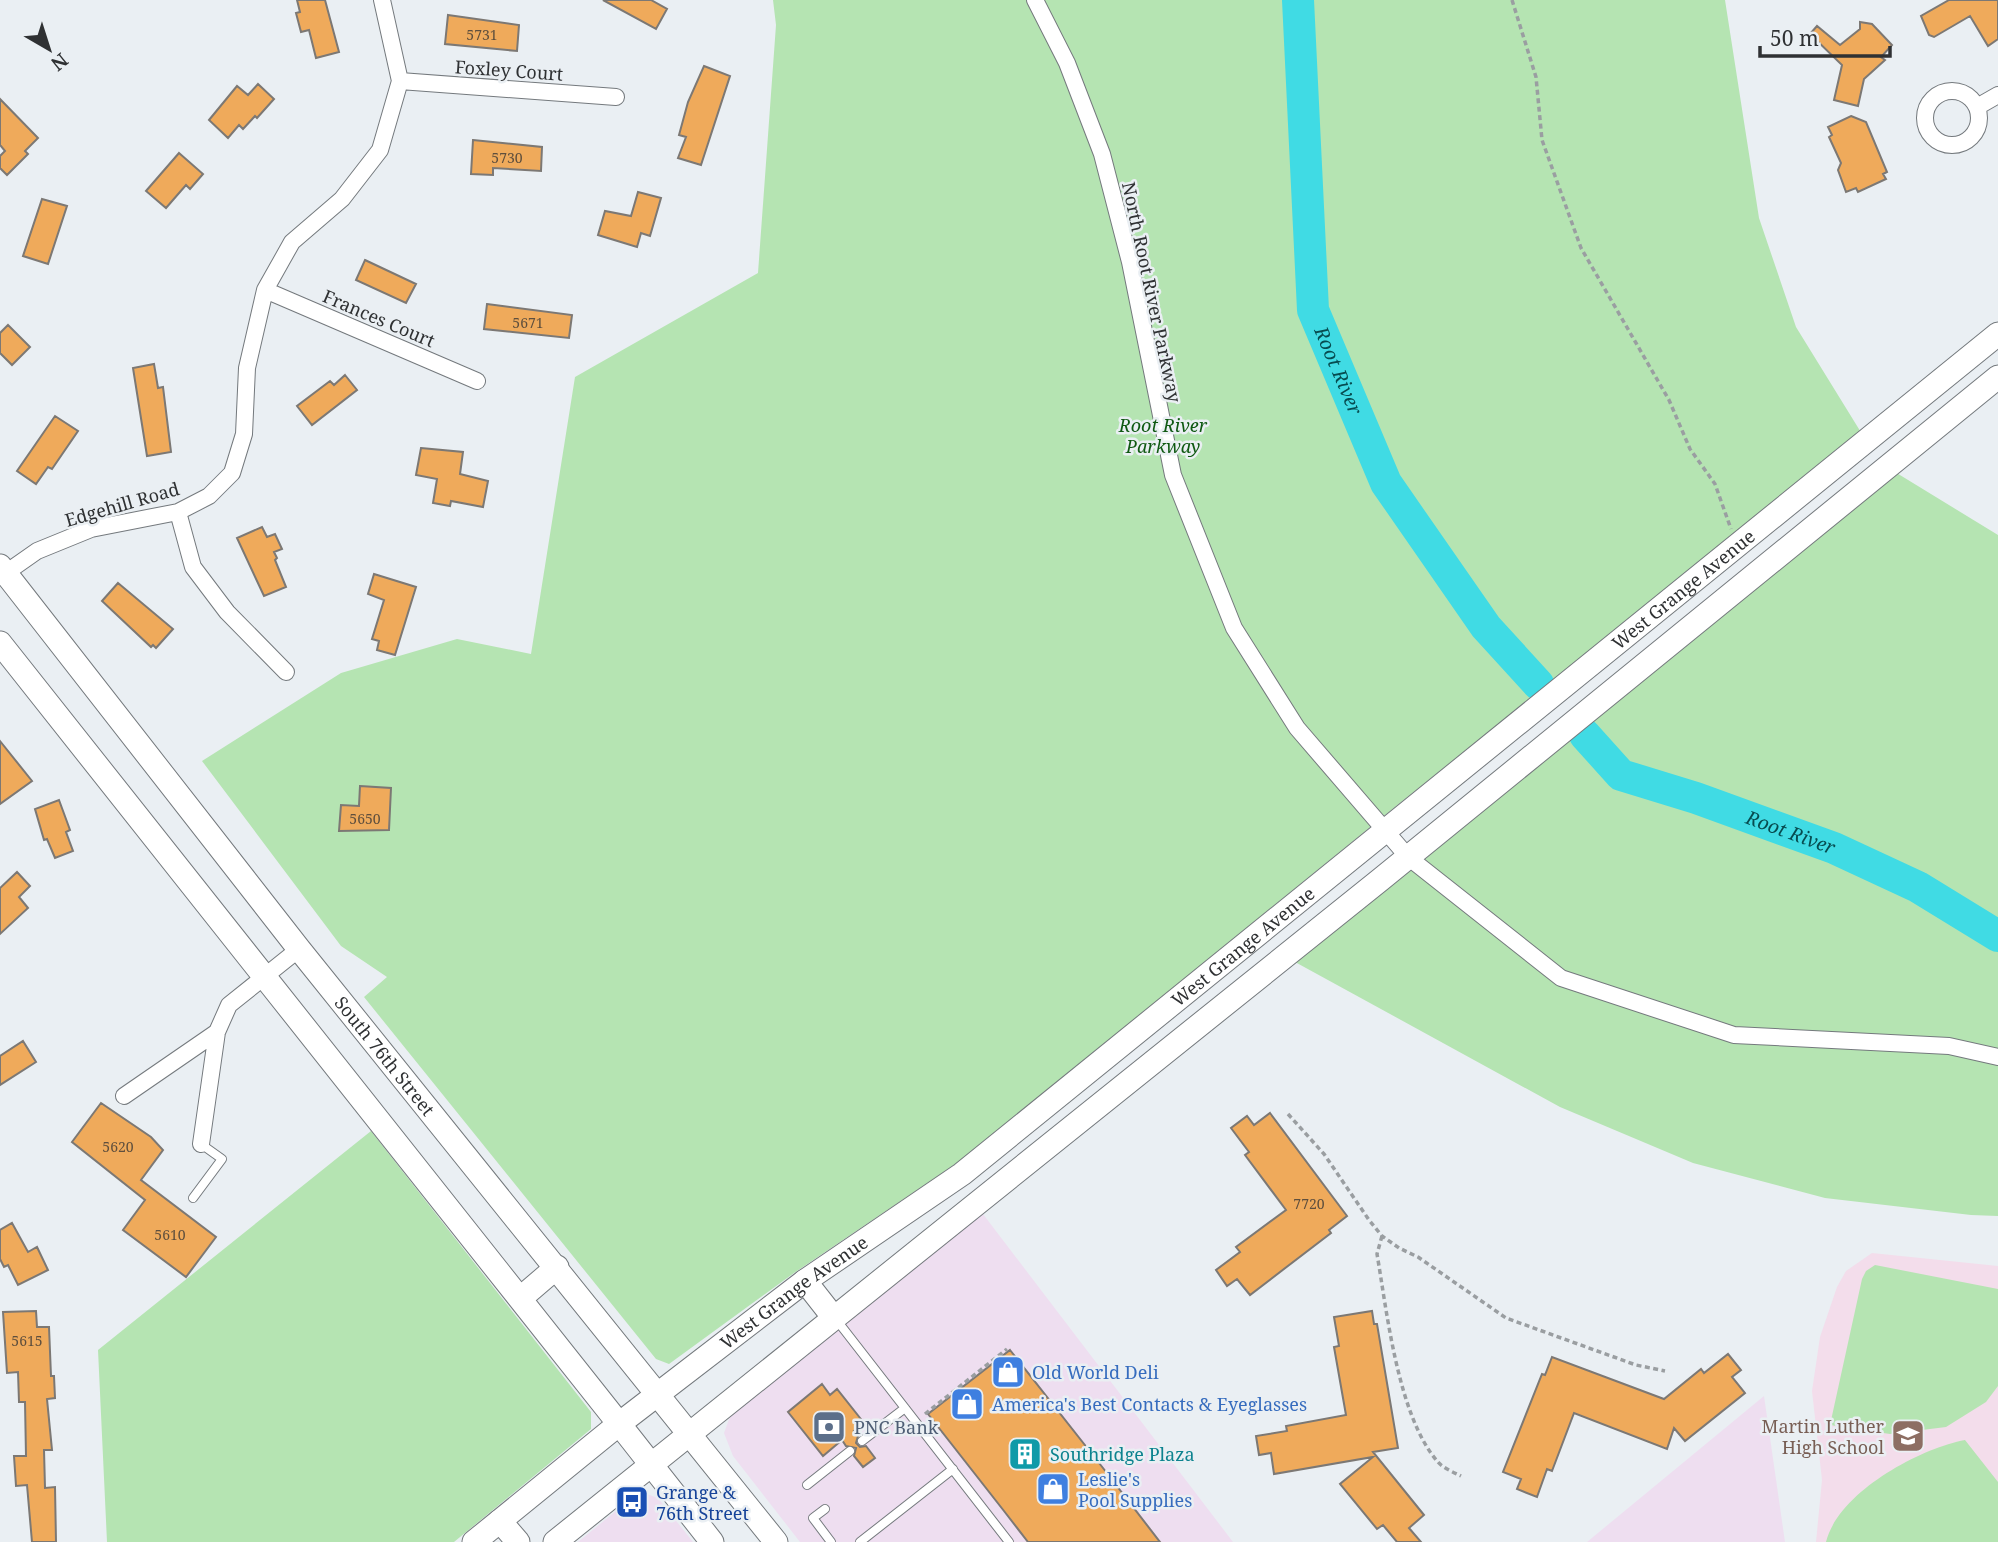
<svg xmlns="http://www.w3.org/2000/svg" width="1998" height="1542" viewBox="0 0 1998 1542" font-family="'Noto Serif',serif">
  <rect width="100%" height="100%" fill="#eaeff3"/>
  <!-- commercial -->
  <path fill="#eedef0" d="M983,1214L1233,1542H800L733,1456L724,1433L731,1414Z
    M1764,1396L1785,1542H1587Z
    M644,1493L658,1498L693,1542H578L633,1497Z"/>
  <!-- education -->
  <path fill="#f3ddeb" d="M1872,1253L1998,1266V1542H1816L1822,1480L1812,1391L1820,1337L1837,1287L1846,1271Z"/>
  <!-- green -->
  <path fill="#b5e4b2" d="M773,0H1725L1759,218L1796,327L1862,434L1400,803L960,1161L794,1273L669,1364L656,1359L364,997L387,977L341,946L202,761L341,673L457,639L531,654L575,377L758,273L776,25Z
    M1895,472L1998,535V1216L1971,1215L1825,1198L1693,1163L1560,1107L1295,962Z
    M371,1131L591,1412V1429L454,1542H107L98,1350Z
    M1875,1265L1998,1289V1386L1986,1402L1946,1427L1890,1434L1830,1425L1862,1279L1866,1271Z
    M1965,1440L1998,1482V1542H1826C1838,1493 1918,1449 1965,1440Z"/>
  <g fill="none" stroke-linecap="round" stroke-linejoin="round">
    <!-- river -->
    <g stroke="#40dbe4" stroke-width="32">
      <path id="s1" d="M1298,0L1313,310L1386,483L1486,627L1538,684"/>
      <path id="s2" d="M1585,735L1621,775L1696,798L1834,848L1918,887L1998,936"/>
    </g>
  </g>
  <!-- building -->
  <path fill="#efaa5b" stroke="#7c7874" stroke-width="2" d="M297,0H325L339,52L316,58L309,30L301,32L296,13L300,12Z
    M603,0H651L667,9L656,29Z
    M1949,0H1998V39L1988,46L1970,16L1934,37L1929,35L1921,16Z
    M448,15L519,25L517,51L445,44Z
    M1860,22L1872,24L1892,45L1881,57L1885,60L1864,79L1858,106L1834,100L1842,65L1810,34L1817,26L1840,45L1860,29Z
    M704,66L730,76L701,165L678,158L686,137L679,135L688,102Z
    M258,84L274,99L257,118L255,116L243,129L239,125L228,138L209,120L237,86L248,95Z
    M0,99L38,138L25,151L28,154L7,175L0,168V156L5,151L0,145Z
    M1851,116L1866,122L1887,172L1883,174L1886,179L1858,192L1856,188L1846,192L1838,170L1841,163L1829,137L1832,135L1828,127Z
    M473,140L542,147L541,171L493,168V175L471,174Z
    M179,153L203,174L190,189L186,185L166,208L146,191Z
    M638,192L661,198L650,236L641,233L637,247L598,235L605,211L631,216Z
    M42,199L67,206L48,264L23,256Z
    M365,260L416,284L406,303L356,280Z
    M487,304L572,315L569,338L484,329Z
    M8,325L30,347L12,365L0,353V333Z
    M154,364L158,388L163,387L171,452L147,456L133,368Z
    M345,375L357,390L312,425L297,406L330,381L334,385Z
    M55,416L78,431L52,469L48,467L36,484L17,471Z
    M421,448L463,452L460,474L488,481L483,507L451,501L450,506L433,503L437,479L416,475Z
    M262,527L267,537L275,534L282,549L274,552L277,558L275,560L286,587L264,596L237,538Z
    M374,574L416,587L395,655L377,650L379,641L372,639L384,600L368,594Z
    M118,583L173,629L156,648L153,645L151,647L102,601Z
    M0,741L32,781L0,804Z
    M360,786L391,788L389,830L339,831L341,805L359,806Z
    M59,800L70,830L66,832L73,851L55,858L47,839L44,840L35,809Z
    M17,872L30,886L19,897L28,908L0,934V888Z
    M23,1041L36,1062L0,1085V1056Z
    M101,1103L151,1137L163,1150L141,1180L216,1237L186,1277L123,1230L145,1200L72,1142Z
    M1270,1113L1347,1216L1329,1230L1331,1233L1250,1295L1237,1279L1227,1286L1216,1270L1240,1252L1236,1247L1286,1210L1245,1155L1249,1152L1231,1128L1247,1116L1254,1125Z
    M12,1223L28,1252L37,1247L48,1270L18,1285L8,1265L4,1267L0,1259V1230Z
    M36,1311L37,1327H49L51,1376H54L55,1398L47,1399L52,1450H44L45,1488L55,1487L56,1542H32L27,1485L16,1486L14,1456H26L25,1402H19L18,1372L7,1373L3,1312Z
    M1372,1311L1374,1324H1377L1398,1448L1373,1452L1424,1515L1409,1528L1421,1542H1397L1383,1525L1377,1529L1340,1484L1373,1457L1274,1474L1271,1453L1259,1455L1256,1436L1287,1431L1286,1426L1346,1415L1334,1347L1339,1346L1334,1317Z
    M1010,1350L1103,1468L1160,1542H1028L1004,1511L928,1414Z
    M1728,1354L1741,1370L1732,1377L1745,1393L1685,1441L1674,1428L1667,1449L1574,1413L1552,1471L1547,1469L1537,1497L1517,1489L1521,1479L1503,1472L1542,1374L1545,1375L1552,1357L1664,1399L1701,1369L1704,1373Z
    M822,1384L830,1395L837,1389L864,1423L854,1431L858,1436L856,1443L860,1447L866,1446L875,1458L863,1467L854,1456L856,1448L846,1446L842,1440L823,1456L788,1412Z"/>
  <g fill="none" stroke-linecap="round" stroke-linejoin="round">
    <defs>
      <path id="lane" d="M193,1198L222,1159L201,1144
        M835,1318L1009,1542
        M862,1441L905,1408
        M807,1485L850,1451
        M825,1509L813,1518L831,1542
        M860,1542L953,1469"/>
      <path id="street" d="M1035,0L1067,63L1102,154L1130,262L1173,475L1234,628L1297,728L1408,857L1561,978L1734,1035L1949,1046L1998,1057
        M400,81L616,97
        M1925 118a27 27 0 1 1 54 0a27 27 0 1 1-54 0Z
        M1977,107L1998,95
        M265,290L477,381
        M178,512L193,567L227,612L286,672
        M0,577L37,551L91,529L178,512L209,496L232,473L244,434L247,368L265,290L292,242L342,199L380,150L400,81L382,0
        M124,1096L217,1032L229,1005L299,949
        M201,1144L217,1032"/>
      <g id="secondary">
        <path id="s3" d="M0,566L299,949L776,1542"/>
        <path d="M0,643C236,943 476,1241 712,1542"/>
        <path d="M805,1281L834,1318"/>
        <path d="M522,1297L557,1267"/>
        <path d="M500,1521L518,1542"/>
        <path id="s4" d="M474,1542L619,1424L805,1281L962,1174L1998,334"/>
        <path d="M555,1542L1380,880L1998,377"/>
      </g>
    </defs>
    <!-- lane casing -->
    <use href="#lane" stroke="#74797d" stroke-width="10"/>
    <!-- street casing -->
    <use href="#street" stroke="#74797d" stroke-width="18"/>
    <!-- secondary casing -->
    <use href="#secondary" stroke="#74797d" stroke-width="25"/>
    <!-- path -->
    <path stroke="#9a9ea1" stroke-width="3.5" stroke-dasharray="5 3.5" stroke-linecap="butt" d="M1512,0L1536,77L1542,140L1581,248L1669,400L1690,449L1715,484L1731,529
      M1288,1114L1324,1154L1369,1220L1382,1236L1399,1248L1418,1257L1506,1318L1636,1365L1665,1371
      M1382,1236L1377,1254C1387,1312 1398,1417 1438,1462C1443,1468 1453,1472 1461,1476
      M925,1414L1007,1349"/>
    <!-- lane -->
    <use href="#lane" stroke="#fff" stroke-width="8"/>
    <!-- street -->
    <use href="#street" stroke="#fff" stroke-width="16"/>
    <!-- secondary -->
    <use href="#secondary" stroke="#fff" stroke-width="23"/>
  </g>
  <!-- icons -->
  <defs>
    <symbol id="shop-square" viewBox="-11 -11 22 22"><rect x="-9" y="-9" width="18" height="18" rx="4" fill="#3f7fe0" stroke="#eaeff3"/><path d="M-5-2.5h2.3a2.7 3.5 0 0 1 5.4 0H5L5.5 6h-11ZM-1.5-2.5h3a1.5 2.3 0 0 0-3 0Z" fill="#fff"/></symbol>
    <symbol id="bank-square" viewBox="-11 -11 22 22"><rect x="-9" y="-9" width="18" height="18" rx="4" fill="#5c6f8a" stroke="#eaeff3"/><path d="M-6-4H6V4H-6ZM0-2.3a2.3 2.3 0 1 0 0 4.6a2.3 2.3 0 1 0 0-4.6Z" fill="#fff"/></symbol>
    <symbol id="school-square" viewBox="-11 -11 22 22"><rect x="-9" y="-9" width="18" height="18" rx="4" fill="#8d6e63" stroke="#eaeff3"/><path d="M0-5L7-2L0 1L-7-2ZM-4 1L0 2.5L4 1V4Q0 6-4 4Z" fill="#fff"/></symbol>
    <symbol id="building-square" viewBox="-11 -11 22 22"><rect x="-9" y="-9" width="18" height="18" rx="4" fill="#0f9aa8" stroke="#eaeff3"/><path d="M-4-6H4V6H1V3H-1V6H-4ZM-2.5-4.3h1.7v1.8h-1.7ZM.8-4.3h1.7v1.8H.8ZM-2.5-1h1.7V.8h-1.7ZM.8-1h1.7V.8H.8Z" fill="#fff"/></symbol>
    <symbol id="bus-square" viewBox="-11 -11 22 22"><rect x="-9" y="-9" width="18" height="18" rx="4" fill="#1a4fb4" stroke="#eaeff3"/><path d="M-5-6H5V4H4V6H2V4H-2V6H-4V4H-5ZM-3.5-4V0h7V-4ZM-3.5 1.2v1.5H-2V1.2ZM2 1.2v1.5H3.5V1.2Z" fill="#fff"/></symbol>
  </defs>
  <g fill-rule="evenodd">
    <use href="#shop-square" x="989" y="1353" width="38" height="38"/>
    <use href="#shop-square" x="948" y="1385" width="38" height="38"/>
    <use href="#bank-square" x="810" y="1408" width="38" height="38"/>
    <use href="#school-square" x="1889" y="1417" width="38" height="38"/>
    <use href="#building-square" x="1006" y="1435" width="38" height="38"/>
    <use href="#shop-square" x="1034" y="1470" width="38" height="38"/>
    <use href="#bus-square" x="613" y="1483" width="38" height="38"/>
  </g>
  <g text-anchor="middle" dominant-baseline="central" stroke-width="5" stroke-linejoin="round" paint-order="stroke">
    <!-- number labels -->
    <g font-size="14" fill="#5f4f3d">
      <text x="482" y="34">5731</text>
      <text x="507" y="157">5730</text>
      <text x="528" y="322">5671</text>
      <text x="365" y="818">5650</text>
      <text x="118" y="1146">5620</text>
      <text x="1309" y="1203">7720</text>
      <text x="170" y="1234">5610</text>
      <text x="27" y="1340">5615</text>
    </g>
    <!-- street labels -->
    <g font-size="18" fill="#2f3133" stroke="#eaeff3">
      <text transform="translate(509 70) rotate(4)">Foxley Court</text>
      <text transform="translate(1152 292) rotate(78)">North Root River Parkway</text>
      <text transform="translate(379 318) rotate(23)">Frances Court</text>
      <text transform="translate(122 504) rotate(-16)">Edgehill Road</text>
      <text stroke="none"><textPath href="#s4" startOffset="1540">West Grange Avenue</textPath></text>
      <text stroke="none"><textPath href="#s4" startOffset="973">West Grange Avenue</textPath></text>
      <text stroke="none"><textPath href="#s3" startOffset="623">South 76th Street</textPath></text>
      <text stroke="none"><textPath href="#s4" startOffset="406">West Grange Avenue</textPath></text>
    </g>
    <!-- park labels -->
    <g font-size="18" font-style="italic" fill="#0f5912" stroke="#eaeff3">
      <text x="1163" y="425">Root River<tspan x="1163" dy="21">Parkway</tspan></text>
    </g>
    <!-- shop labels -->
    <g font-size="18" fill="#366cbe" stroke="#eaeff3" text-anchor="start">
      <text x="1032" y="1372">Old World Deli</text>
      <text x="992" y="1404">America's Best Contacts &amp; Eyeglasses</text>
      <text x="1078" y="1479">Leslie's<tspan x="1078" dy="21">Pool Supplies</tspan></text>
    </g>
    <!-- education labels -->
    <g font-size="18" fill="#785e54" stroke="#eaeff3" text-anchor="end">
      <text x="1884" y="1426">Martin Luther<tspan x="1884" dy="21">High School</tspan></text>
    </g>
    <!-- service labels -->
    <g font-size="18" fill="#4e5e75" stroke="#eaeff3" text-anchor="start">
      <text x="854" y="1427">PNC Bank</text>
    </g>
    <!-- culture labels -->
    <g font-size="18" fill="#0d838f" stroke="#eaeff3" text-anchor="start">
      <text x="1050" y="1454">Southridge Plaza</text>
    </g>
    <!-- transit labels -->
    <g font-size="18" fill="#164399" stroke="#eaeff3" text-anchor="start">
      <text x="656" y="1492">Grange &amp;<tspan x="656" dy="21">76th Street</tspan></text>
    </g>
    <!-- water labels -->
    <g font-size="19" font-style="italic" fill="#074c50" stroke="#eaeff3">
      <text stroke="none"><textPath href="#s1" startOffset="376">Root River</textPath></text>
      <text stroke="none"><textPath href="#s2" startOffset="233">Root River</textPath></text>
    </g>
  </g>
  <!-- north arrow -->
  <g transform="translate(49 49) rotate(141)" stroke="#eaeff3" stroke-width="5" paint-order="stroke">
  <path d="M0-5L12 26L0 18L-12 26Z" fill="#2f3133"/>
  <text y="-10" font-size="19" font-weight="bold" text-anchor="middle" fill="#2f3133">N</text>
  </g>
  <!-- scale -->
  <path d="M1760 46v10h130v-10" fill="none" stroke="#2f3133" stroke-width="3.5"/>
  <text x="1770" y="46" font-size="21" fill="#2f3133" stroke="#eaeff3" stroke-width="5" paint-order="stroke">50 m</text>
</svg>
